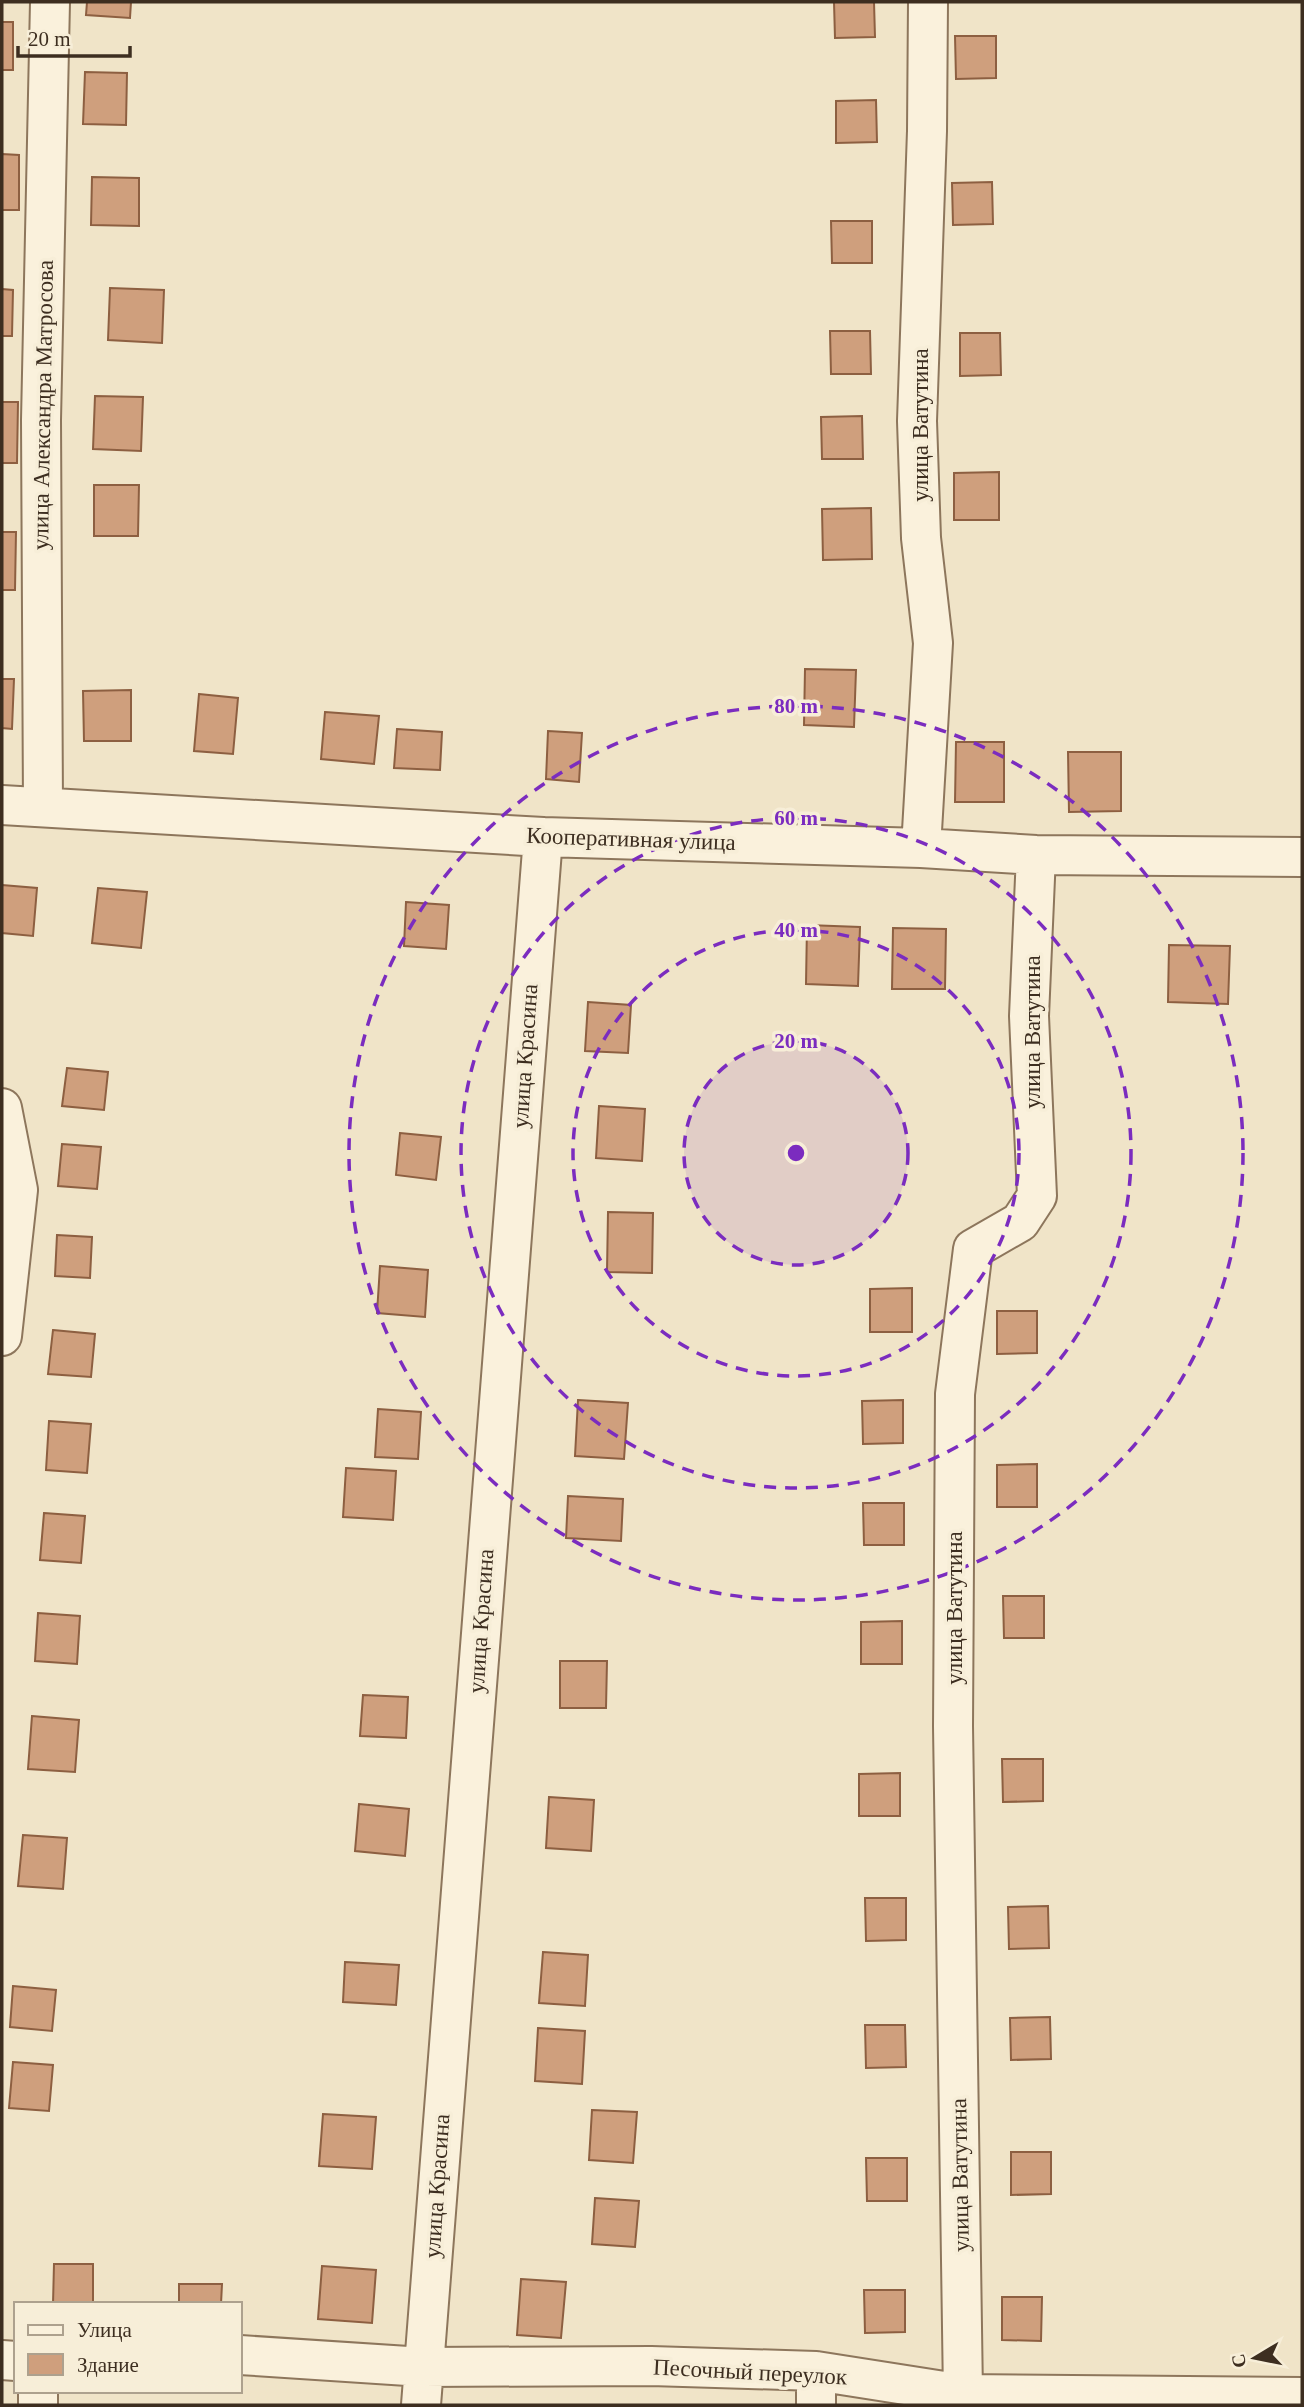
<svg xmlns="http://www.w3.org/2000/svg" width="1304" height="2407" viewBox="0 0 1304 2407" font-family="Georgia,serif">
  <rect width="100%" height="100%" fill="#f0e4c8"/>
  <!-- building -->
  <path fill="#cf9f7d" stroke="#8d5f41" stroke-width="2" d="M87,2H131L130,18L86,15Z
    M834,2H874L875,37L835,38Z
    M2,22H13V70H2Z
    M955,36H996V78L956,79Z
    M85,72L127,73L126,125L83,124Z
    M876,100L877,142L836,143V101Z
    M2,154L19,155V210H2Z
    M92,177L139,178V226L91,225Z
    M992,182L993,224L953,225L952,183Z
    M831,221H872V263H832Z
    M110,288L164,290L162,343L108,340Z
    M2,289L13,290L12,336H2Z
    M830,331H870L871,374H831Z
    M960,333H1000L1001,375L960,376Z
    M95,396L143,397L141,451L93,449Z
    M2,402H18L17,463H2Z
    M862,416L863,459H822L821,417Z
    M999,472V520H954V473Z
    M94,485H139L138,536H94Z
    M871,508L872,559L823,560L822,509Z
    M2,532H16L15,590H2Z
    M805,669L856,670L854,727L804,725Z
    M2,679H14L12,729L2,728Z
    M131,690V741H84L83,691Z
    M199,694L238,698L233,754L194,751Z
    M325,712L379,716L374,764L321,759Z
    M397,729L442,732L440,770L394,768Z
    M548,731L582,733L579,782L546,779Z
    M956,742H1004V802H955Z
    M1068,752H1121V811L1069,812Z
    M2,885L37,888L33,936L2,933Z
    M98,888L147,892L141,948L92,943Z
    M406,902L449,905L446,949L404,946Z
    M807,925L860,927L858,986L806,984Z
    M893,928L946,929L945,989H892Z
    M1169,945L1230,946L1228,1004L1168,1002Z
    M588,1002L631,1005L628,1053L585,1051Z
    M67,1068L108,1072L104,1110L62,1106Z
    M599,1106L645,1109L642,1161L596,1158Z
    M400,1133L441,1137L436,1180L396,1175Z
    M62,1144L101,1147L97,1189L58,1186Z
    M608,1212L653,1213L652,1273L607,1272Z
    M57,1235L92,1237L90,1278L55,1276Z
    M380,1266L428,1270L425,1317L377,1313Z
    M912,1288V1332H870V1289Z
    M997,1311H1037V1353L997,1354Z
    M53,1330L95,1334L91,1377L48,1374Z
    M578,1400L628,1403L624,1459L575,1456Z
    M903,1400V1443L863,1444L862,1401Z
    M378,1409L421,1412L418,1459L375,1457Z
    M49,1421L91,1424L87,1473L46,1470Z
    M1037,1464V1507H997V1465Z
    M346,1468L396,1471L393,1520L343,1517Z
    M568,1496L623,1499L621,1541L566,1538Z
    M863,1503H904V1545H864Z
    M44,1513L85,1516L81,1563L40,1560Z
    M1003,1596H1044V1638H1004Z
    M38,1613L80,1616L77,1664L35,1661Z
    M902,1621V1664H861V1622Z
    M560,1661H607L606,1708H560Z
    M363,1695L408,1697L406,1738L360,1736Z
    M32,1716L79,1720L75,1772L28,1769Z
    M1002,1759H1043V1801L1003,1802Z
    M900,1773V1816H859V1774Z
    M549,1797L594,1800L591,1851L546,1848Z
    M359,1804L409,1809L405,1856L355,1851Z
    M23,1835L67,1838L63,1889L18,1886Z
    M865,1898H906V1940L866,1941Z
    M1048,1906L1049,1948L1009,1949L1008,1907Z
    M543,1952L588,1955L585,2006L539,2003Z
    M345,1962L399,1965L396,2005L343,2002Z
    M13,1986L56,1990L52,2031L10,2027Z
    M1050,2017L1051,2059L1011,2060L1010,2018Z
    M865,2025H905L906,2067L866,2068Z
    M538,2028L585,2031L582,2084L535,2081Z
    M13,2062L53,2065L49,2111L9,2108Z
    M592,2110L637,2112L633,2163L589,2160Z
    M323,2114L376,2117L372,2169L319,2166Z
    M1011,2152H1051V2194L1011,2195Z
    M866,2158H907V2201H867Z
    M595,2198L639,2201L635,2247L592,2244Z
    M54,2264H93V2304H53Z
    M322,2266L376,2270L372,2323L318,2319Z
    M521,2279L566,2282L561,2338L517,2335Z
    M179,2284H222L221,2304H179Z
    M864,2290H905V2332L865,2333Z
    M1002,2297H1042L1041,2341L1002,2340Z"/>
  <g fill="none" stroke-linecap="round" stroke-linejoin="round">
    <defs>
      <path id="minor" d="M2,805L543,837L921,848L1036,855L1302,857
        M43,807L41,420L50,2
        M921,848L933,643L921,538L917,421L927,131L928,2
        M2,1108L18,1190L2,1336
        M240,2355L423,2367L651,2366L816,2371L963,2394L1302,2397
        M2,2360L16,2361
        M963,2394L953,1726L955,1394L973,1249L1020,1222L1037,1196L1029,1016L1036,855
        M38,2405V2391
        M421,2405L543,837
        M816,2405V2371"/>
    </defs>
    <!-- minor casing -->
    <use href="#minor" stroke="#8d765c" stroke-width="42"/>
    <!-- minor -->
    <use href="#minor" stroke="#faf1dc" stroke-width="38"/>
  </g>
  <!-- distance rings -->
  <circle cx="796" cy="1153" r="112" fill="#7b2cbf" fill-opacity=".12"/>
  <g fill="none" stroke="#7b2cbf" stroke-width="3.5" stroke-dasharray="12 9">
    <circle cx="796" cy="1153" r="112"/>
    <circle cx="796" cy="1153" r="223"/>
    <circle cx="796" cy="1153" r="335"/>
    <circle cx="796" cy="1153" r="447"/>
  </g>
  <g text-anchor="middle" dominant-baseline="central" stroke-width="7" stroke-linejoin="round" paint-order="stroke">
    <!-- street labels -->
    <g font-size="23" fill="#3d2e20" stroke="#f7eed8">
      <text transform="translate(43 405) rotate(-89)">улица Александра Матросова</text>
      <text transform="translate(920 425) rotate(-90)">улица Ватутина</text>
      <text transform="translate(631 839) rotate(2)">Кооперативная улица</text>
      <text transform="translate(1032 1032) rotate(-90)">улица Ватутина</text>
      <text transform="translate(525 1056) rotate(-86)">улица Красина</text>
      <text transform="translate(954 1608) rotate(-90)">улица Ватутина</text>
      <text transform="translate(481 1621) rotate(-86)">улица Красина</text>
      <text transform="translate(960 2175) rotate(-91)">улица Ватутина</text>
      <text transform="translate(437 2186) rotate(-86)">улица Красина</text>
      <text transform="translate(750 2372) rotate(3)">Песочный переулок</text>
    </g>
  </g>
  <circle cx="796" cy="1153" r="10" fill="#7b2cbf" stroke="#f7eed8" stroke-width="3.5"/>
  <g font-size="21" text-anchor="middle" font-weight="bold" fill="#7b2cbf" stroke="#f7eed8" stroke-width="7" stroke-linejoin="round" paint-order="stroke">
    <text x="796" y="713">80 m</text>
    <text x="796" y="825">60 m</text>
    <text x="796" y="937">40 m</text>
    <text x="796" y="1048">20 m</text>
  </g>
  <!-- border -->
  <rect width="1304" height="2407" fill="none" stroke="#3d2e20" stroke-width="7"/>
  <!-- legend -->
  <rect x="14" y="2302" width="228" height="91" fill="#f7eed8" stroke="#ada18e" stroke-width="2"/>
  <rect x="28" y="2325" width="35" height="10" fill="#faf1dc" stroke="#ada18e" stroke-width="2"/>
  <text x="77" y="2337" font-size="21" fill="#3d2e20">Улица</text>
  <rect x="28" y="2354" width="35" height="21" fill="#cf9f7d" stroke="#ada18e" stroke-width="2"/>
  <text x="77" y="2372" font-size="21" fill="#3d2e20">Здание</text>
  <!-- north arrow -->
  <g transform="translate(1255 2358) rotate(260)" stroke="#f7eed8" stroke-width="5" paint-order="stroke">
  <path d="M0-5L12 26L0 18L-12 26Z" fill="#3d2e20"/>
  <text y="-10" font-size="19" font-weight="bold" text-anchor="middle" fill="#3d2e20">С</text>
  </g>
  <!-- scale -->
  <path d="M18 46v10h112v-10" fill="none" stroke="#3d2e20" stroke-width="3.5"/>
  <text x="28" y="46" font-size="21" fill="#3d2e20" stroke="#f7eed8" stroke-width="5" paint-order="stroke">20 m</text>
</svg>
